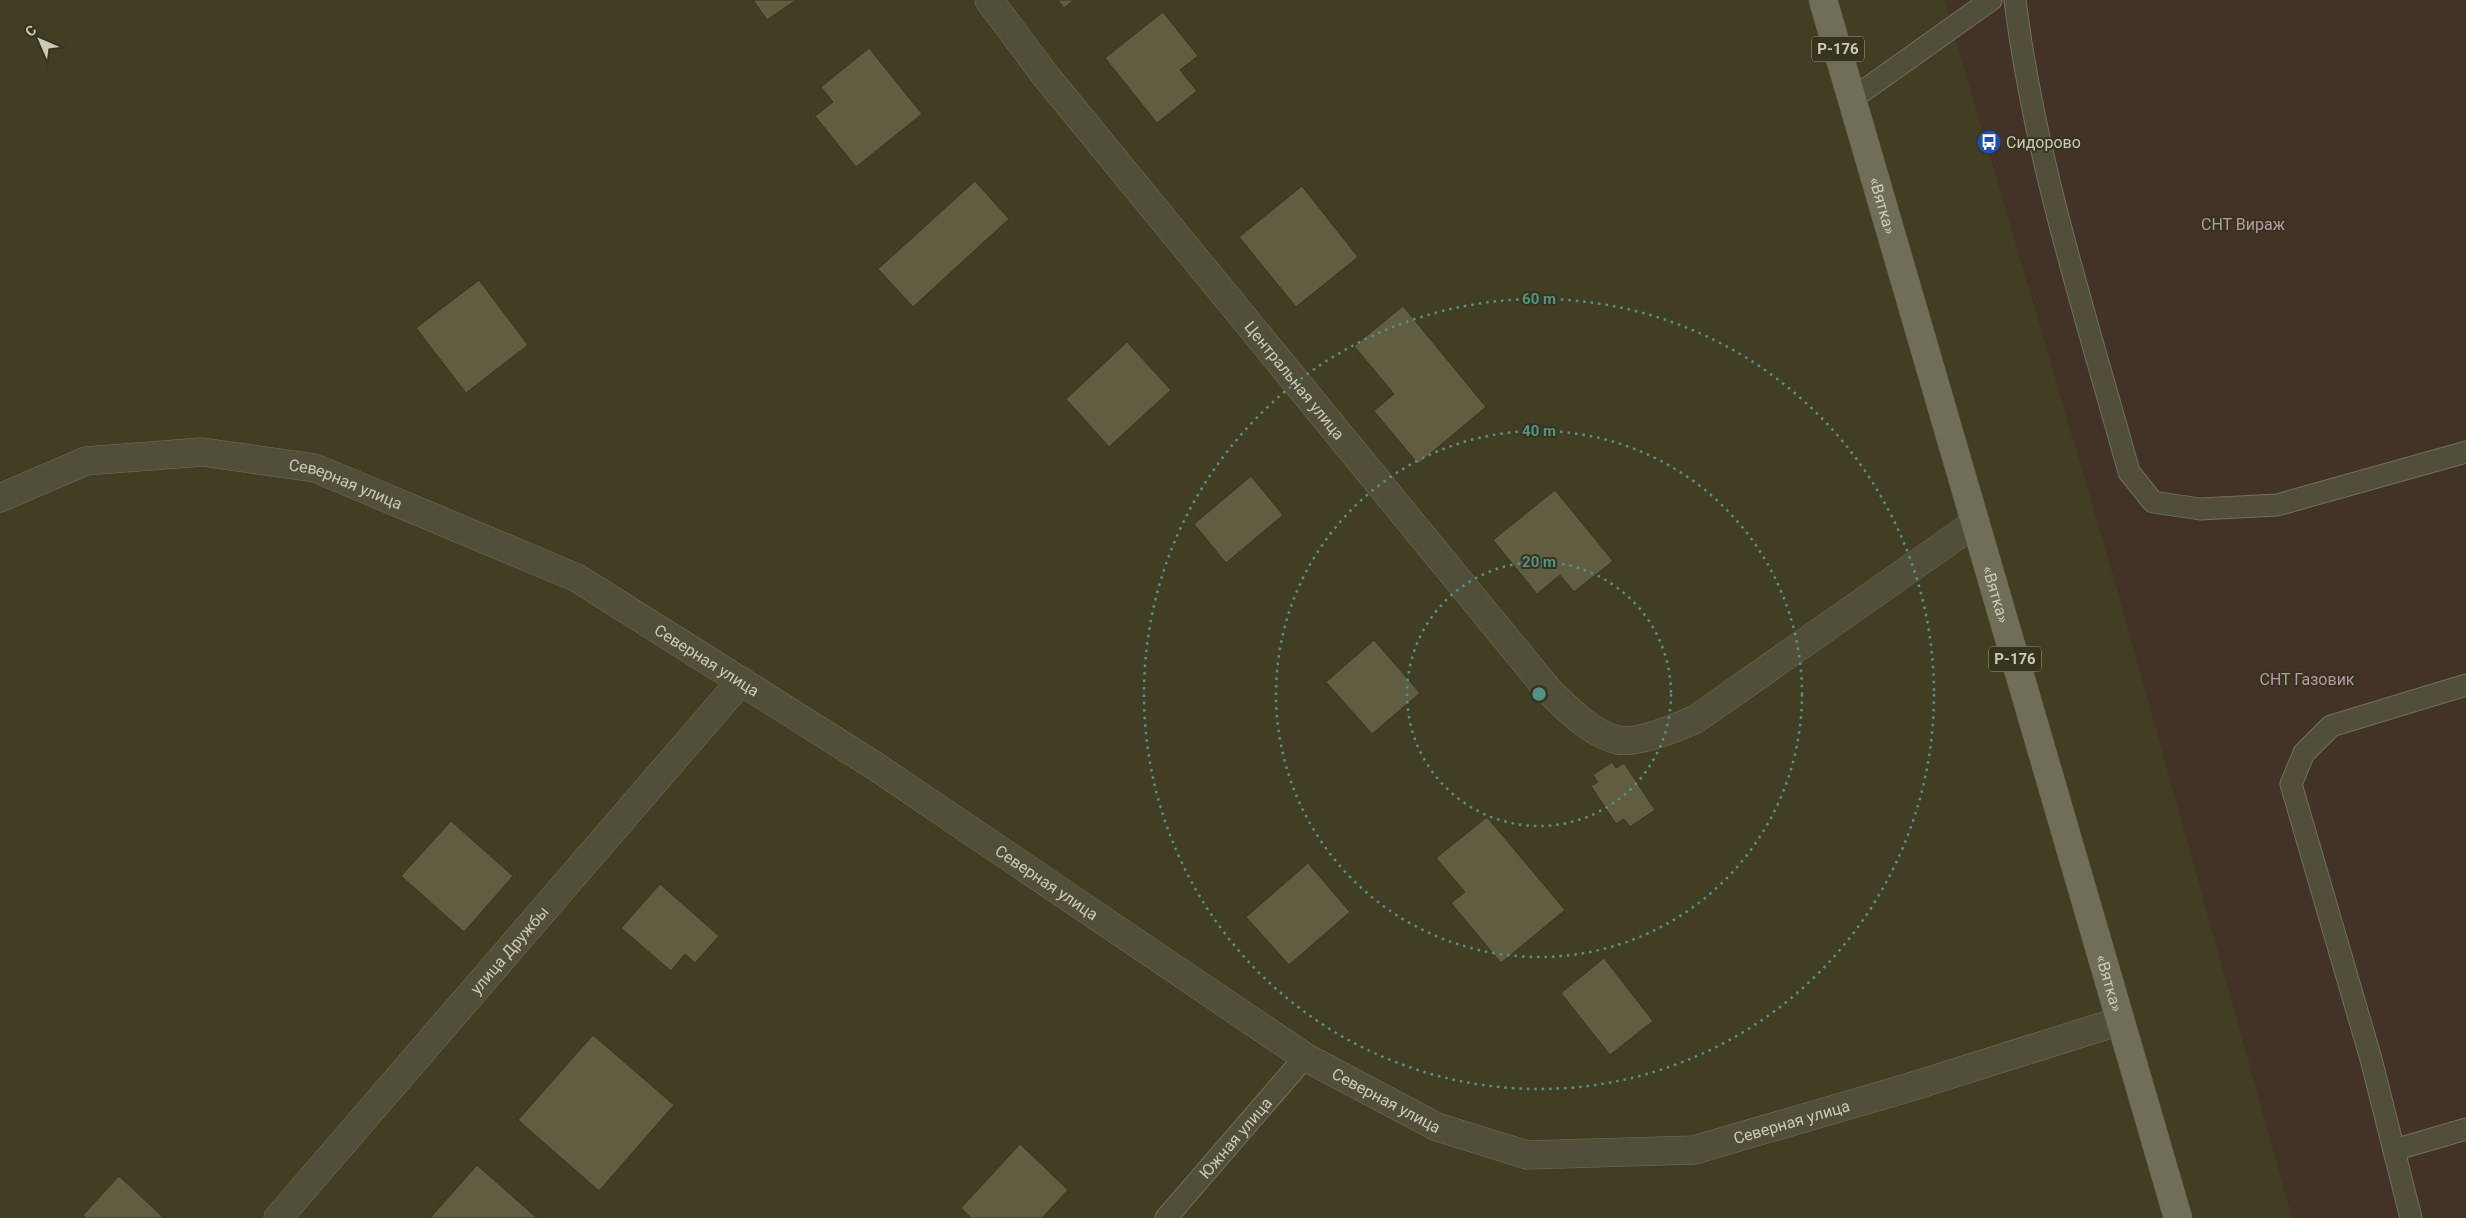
<svg xmlns="http://www.w3.org/2000/svg" width="2466" height="1218" viewBox="0 0 2466 1218" font-family="Roboto,sans-serif">
  <rect width="100%" height="100%" fill="#423e24"/>
  <!-- green -->
  <path fill="#423326" d="M1944,0H2466V1218H2292L2111,568Z"/>
  <!-- building -->
  <path fill="#615d40" stroke="#383620" d="M753,0H796L767,20Z
    M1058,0H1074L1064,8Z
    M1163,12L1198,56L1180,70L1197,91L1157,123L1105,58Z
    M869,48L922,114L856,167L815,116L833,102L821,87Z
    M975,181L1009,219L913,307L878,269Z
    M1302,186L1358,257L1296,307L1239,237Z
    M479,280L528,345L466,393L416,328Z
    M1403,306L1486,407L1418,464L1374,411L1394,394L1354,346Z
    M1127,342L1171,390L1109,447L1066,399Z
    M1251,476L1283,515L1226,563L1194,524Z
    M1555,490L1613,561L1574,592L1560,575L1537,594L1493,540Z
    M1374,640L1420,693L1372,734L1326,682Z
    M1612,762L1616,768L1624,763L1655,810L1630,827L1624,819L1616,824L1591,786L1598,782L1593,775Z
    M1487,817L1565,910L1501,963L1451,903L1465,892L1436,858Z
    M451,821L513,876L464,932L401,876Z
    M1308,863L1350,912L1289,965L1246,917Z
    M660,884L719,936L695,963L685,954L671,971L621,928Z
    M1604,958L1653,1021L1610,1055L1561,993Z
    M593,1035L674,1105L599,1191L518,1120Z
    M1020,1144L1068,1190L1042,1218H971L961,1208Z
    M477,1165L537,1218H430Z
    M119,1176L164,1218H86L83,1215Z"/>
  <g fill="none" stroke-linecap="round" stroke-linejoin="round">
    <defs>
      <g id="lane">
        <path d="M2015,0C2035,161 2086,316 2129,472L2153,502L2200,509L2277,505L2466,452"/>
        <path d="M1852,99L1991,0"/>
        <path d="M2394,1150L2466,1129"/>
        <path id="s1" d="M1166,1218L1305,1057"/>
        <path d="M2411,1218L2371,1059L2291,784L2304,753L2331,726L2466,685"/>
      </g>
      <g id="street">
        <path id="s2" d="M989,0L1045,75L1549,691C1568,709 1591,734 1618,740C1638,744 1678,727 1696,719L1975,523"/>
        <path id="s3" d="M0,498L86,461L202,452L315,468L577,578L875,766L1305,1057L1437,1127L1527,1155L1694,1150L1907,1088L2120,1021"/>
        <path id="s4" d="M278,1218L741,681"/>
      </g>
      <g id="primary">
        <path id="s5" d="M1823,0L2178,1218"/>
      </g>
    </defs>
    <!-- lane casing -->
    <use href="#lane" stroke="#716f5a" stroke-width="23"/>
    <!-- street casing -->
    <use href="#street" stroke="#716f5a" stroke-width="29"/>
    <!-- primary casing -->
    <use href="#primary" stroke="#5d5b45" stroke-width="29"/>
    <!-- lane -->
    <use href="#lane" stroke="#514f39" stroke-width="21"/>
    <!-- street -->
    <use href="#street" stroke="#514f39" stroke-width="28"/>
    <!-- primary -->
    <use href="#primary" stroke="#716e57" stroke-width="28"/>
  </g>
  <!-- distance rings -->
  <g fill="none" stroke="#519387" stroke-width="2.5" stroke-dasharray="2.5 5">
    <circle cx="1539" cy="694" r="132"/>
    <circle cx="1539" cy="694" r="263"/>
    <circle cx="1539" cy="694" r="395"/>
  </g>
  <!-- icons -->
  <defs>
    <symbol id="bus-disc" viewBox="-11 -11 22 22"><circle r="9.5" fill="#1a4fb4" stroke="#36341d"/><path d="M-5-6H5V4H4V6H2V4H-2V6H-4V4H-5ZM-3.5-4V0h7V-4ZM-3.5 1.2v1.5H-2V1.2ZM2 1.2v1.5H3.5V1.2Z" fill="#fff"/></symbol>
  </defs>
  <g fill-rule="evenodd">
    <use href="#bus-disc" x="1975" y="128" width="28" height="28"/>
  </g>
  <g text-anchor="middle" dominant-baseline="central" stroke-width="4" stroke-linejoin="round" paint-order="stroke">
    <!-- shield labels -->
    <g fill="#36341d" stroke="#9e9d87" stroke-width="1">
      <rect x="1812" y="36.5" width="52" height="25" rx="4"/>
      <rect x="1989" y="646.5" width="52" height="25" rx="4"/>
    </g>
    <g font-size="15" font-weight="bold" fill="#cbcab5">
      <text x="1838" y="49">Р-176</text>
      <text x="2015" y="659">Р-176</text>
    </g>
    <!-- poi labels -->
    <g font-size="16" fill="#cbcab5" stroke="#36341d" text-anchor="start">
      <text x="2006" y="142">Сидорово</text>
    </g>
    <!-- street labels -->
    <g font-size="16" fill="#cbcab5" stroke="#36341d">
      <text stroke="none"><textPath href="#s5" startOffset="214">«Вятка»</textPath></text>
      <text stroke="none"><textPath href="#s2" startOffset="488">Центральная улица</textPath></text>
      <text stroke="none"><textPath href="#s3" startOffset="358">Северная улица</textPath></text>
      <text stroke="none"><textPath href="#s5" startOffset="619">«Вятка»</textPath></text>
      <text stroke="none"><textPath href="#s3" startOffset="762">Северная улица</textPath></text>
      <text stroke="none"><textPath href="#s3" startOffset="1168">Северная улица</textPath></text>
      <text stroke="none"><textPath href="#s4" startOffset="354">улица Дружбы</textPath></text>
      <text stroke="none"><textPath href="#s5" startOffset="1024">«Вятка»</textPath></text>
      <text stroke="none"><textPath href="#s3" startOffset="1572">Северная улица</textPath></text>
      <text stroke="none"><textPath href="#s3" startOffset="1992">Северная улица</textPath></text>
      <text stroke="none"><textPath href="#s1" startOffset="106">Южная улица</textPath></text>
    </g>
    <!-- park labels -->
    <g font-size="16" fill="#ba97a8" stroke="#36341d">
      <text x="2243" y="224">СНТ Вираж</text>
      <text x="2307" y="679">СНТ Газовик</text>
    </g>
  </g>
  <circle cx="1539" cy="694" r="8" fill="#519387" stroke="#36341d" stroke-width="2.5"/>
  <g font-size="15" text-anchor="middle" font-weight="bold" fill="#519387" stroke="#36341d" stroke-width="4" stroke-linejoin="round" paint-order="stroke">
    <text x="1539" y="304">60 m</text>
    <text x="1539" y="436">40 m</text>
    <text x="1539" y="567">20 m</text>
  </g>
  <!-- north arrow -->
  <g transform="translate(40 40) rotate(315)" stroke="#36341d" stroke-width="4" paint-order="stroke">
  <path d="M0-4L9 19L0 12L-9 19Z" fill="#cbcab5"/>
  <text y="-8" font-size="14" font-weight="bold" text-anchor="middle" fill="#cbcab5">С</text>
  </g>
</svg>
